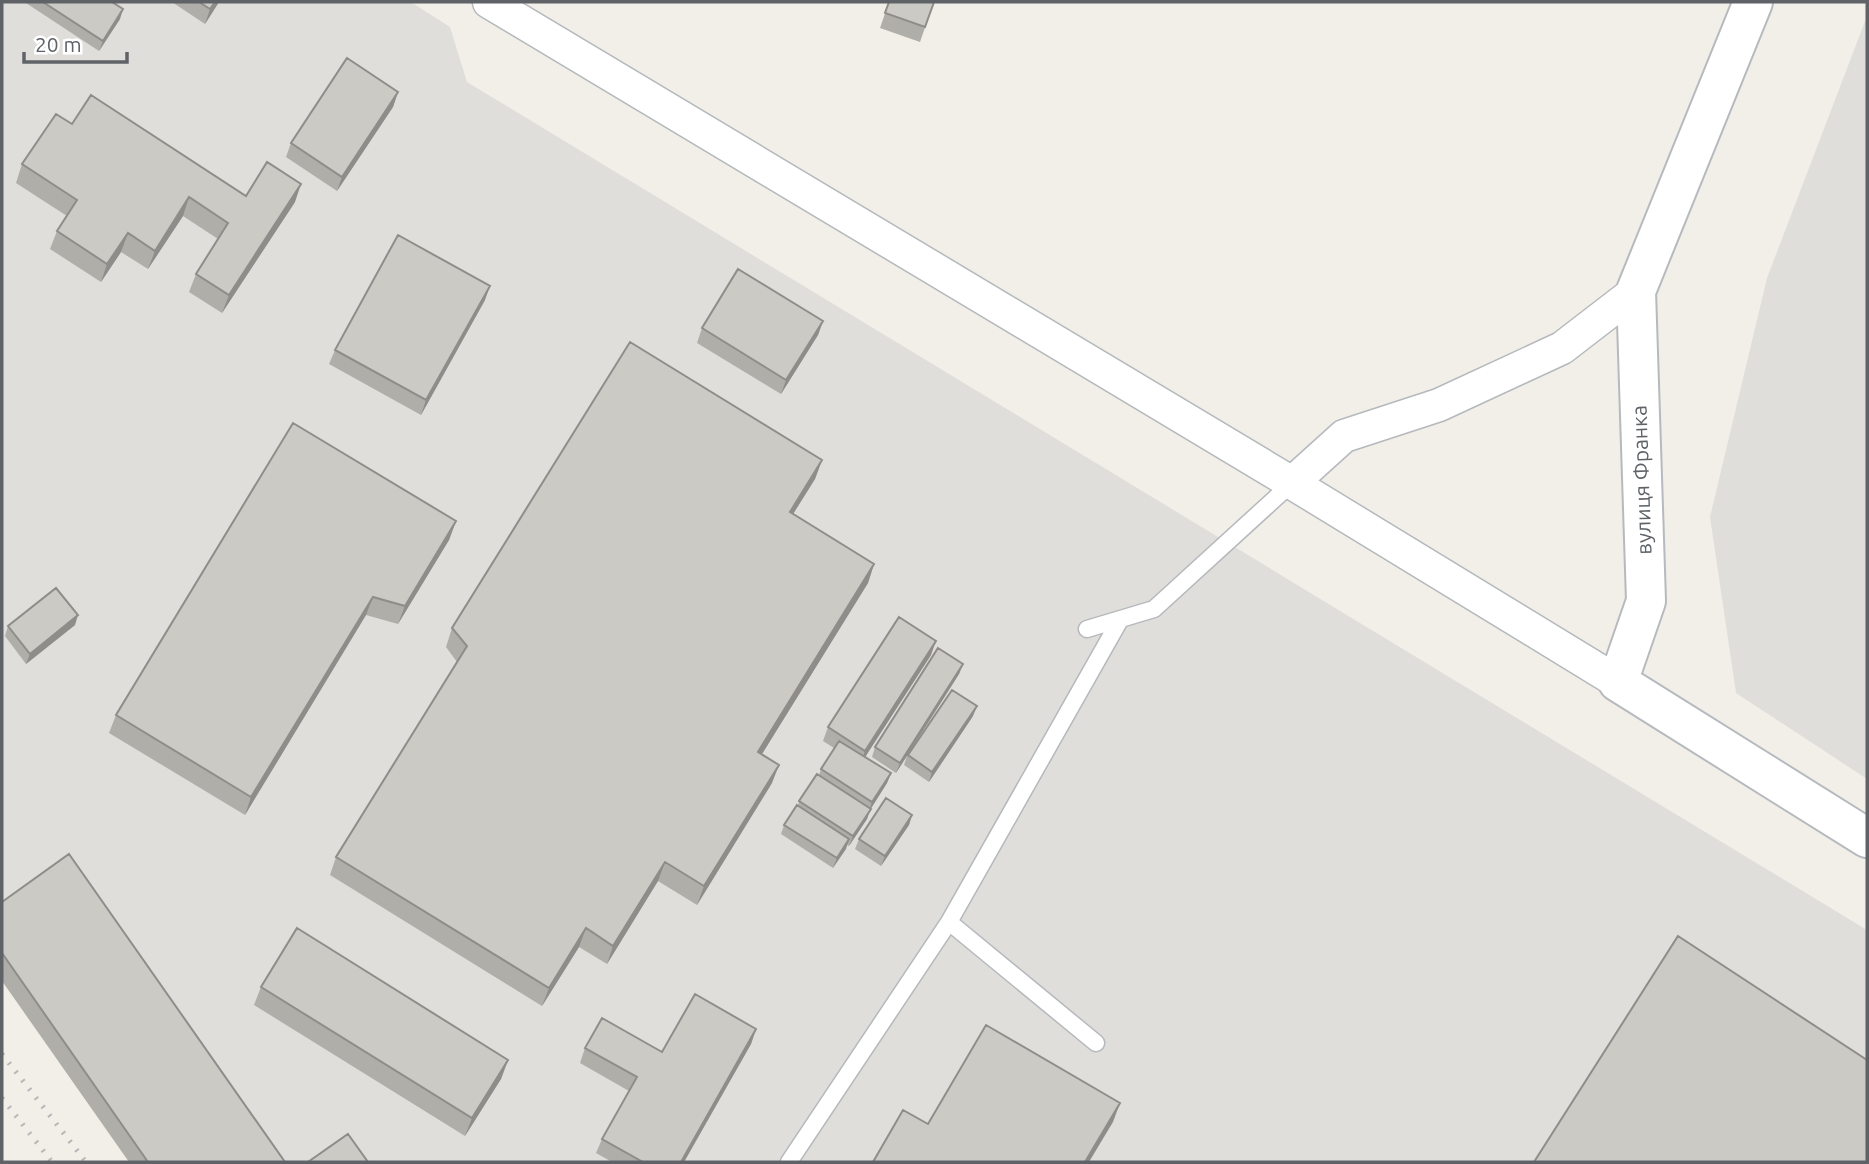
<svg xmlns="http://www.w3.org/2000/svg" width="1869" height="1164" viewBox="0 0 1869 1164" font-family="Ubuntu,sans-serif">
  <rect width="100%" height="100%" fill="#f1efe8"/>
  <!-- industrial -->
  <path fill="#e0deda" d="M2,2H411L450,27L467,82L1867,930V1162H185L2,971Z
    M1867,16V779L1736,693L1710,517L1767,278Z"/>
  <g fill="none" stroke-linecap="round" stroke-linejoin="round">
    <defs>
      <path id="service" d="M1087,629L1154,609L1292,483
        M1096,1043L949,922L1120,620
        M789,1162L949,922"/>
      <path id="minor" d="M489,2L1292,483L1618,682
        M1292,483L1344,436L1439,405L1562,348L1636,291"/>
      <path id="secondary" d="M1753,2L1636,291L1646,601L1618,682L1867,838"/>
    </defs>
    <!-- service casing -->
    <use href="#service" stroke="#b5b8bc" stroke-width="19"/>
    <!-- minor casing -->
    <use href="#minor" stroke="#b5b8bc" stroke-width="35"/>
    <!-- secondary casing -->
    <use href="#secondary" stroke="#b6babf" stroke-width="42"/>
    <!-- service -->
    <use href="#service" stroke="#fff" stroke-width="16"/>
    <!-- minor -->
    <use href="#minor" stroke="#fff" stroke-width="32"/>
    <!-- secondary -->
    <use href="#secondary" stroke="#fff" stroke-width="38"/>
    <!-- rail -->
    <path stroke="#b6b7b8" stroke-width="5" stroke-dasharray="2 9" stroke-linecap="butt" d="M2,1054L86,1162
      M2,1098L52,1162"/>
  </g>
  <!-- wall -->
  <path fill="#afaea9" d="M26,2H112L120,19L99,51L26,3Z
    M172,2H219L205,24Z
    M889,2H934L920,42L880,28Z
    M398,92L393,107L337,191L286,157L291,143Z
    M72,124L246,196L295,202L222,313L189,292L196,274L218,239L183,216L148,269L121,252L101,282L50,249L57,231L67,216L16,183L22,164Z
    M485,300L421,415L329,364L335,350Z
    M823,321L818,335L781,394L697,343L702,328Z
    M822,460L815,479L793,514L874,564L868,583L762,754L772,783L697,905L658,881L607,964L579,947L542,1006L330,875L336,857L457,662L446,647L452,628Z
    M456,521L449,540L398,624L366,615L245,815L109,733L116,715Z
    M75,625L26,664L5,636L8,626Z
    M931,655L865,757L891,773L887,783L870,810L867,819L849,846L847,845L833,868L781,834L784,825L798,806L799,801L819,775L821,769L834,748L823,741L828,727Z
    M963,664L959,674L910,752L973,716L929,782L904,765L907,756L896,773L872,757L875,747Z
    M912,815L909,825L881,866L855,849L859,839Z
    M2,902L285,1162H129L2,981Z
    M261,987L508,1060L501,1079L465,1136L254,1005Z
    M756,1029L751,1044L684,1162H612L596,1153L602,1139L629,1091L580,1063L585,1048L662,1052Z"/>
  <!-- shaded-wall -->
  <path fill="#8f8d8a" d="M215,2H219L205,24L210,9Z
    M123,9L120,19L99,51L103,41Z
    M398,92L393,107L337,191L342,177Z
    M301,184L295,202L222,313L229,295Z
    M189,197L183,216L148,269L155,251Z
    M128,233L121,252L101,282L107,264Z
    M490,286L485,300L421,415L426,400Z
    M823,321L818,335L781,394L786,380Z
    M822,460L815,479L783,530L790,512Z
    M456,521L449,540L398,624L405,606Z
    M874,564L868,583L752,770L758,752Z
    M373,597L366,615L245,815L251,797Z
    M78,615L75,625L26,664L30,654Z
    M936,641L931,655L860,765L865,751Z
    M963,664L959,674L896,773L900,763Z
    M977,706L973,716L929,782L932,772Z
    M779,765L772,783L697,905L704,886Z
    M891,773L887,783L870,810L867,819L849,846L853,836L869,811L872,802Z
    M912,815L909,825L881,866L885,856Z
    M849,839L846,849L833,868L837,858Z
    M665,862L658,881L607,964L613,946Z
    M586,928L579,947L542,1006L549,988Z
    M756,1029L751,1044L684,1162H681Z
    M508,1060L501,1079L465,1136L472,1118Z
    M1120,1103L1113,1122L1089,1162H1085Z"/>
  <!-- building -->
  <path fill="#cccac5" stroke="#8f8d8a" stroke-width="2" d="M43,2H112L123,9L103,41Z
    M199,2H215L210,9Z
    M889,2H934L925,27L885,13Z
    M347,58L398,92L342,177L291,143Z
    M91,95L246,196L267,162L301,184L229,295L196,274L228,223L189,197L155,251L128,233L107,264L57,231L77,200L22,164L56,114L72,124Z
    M398,235L490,286L426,400L335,350Z
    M738,269L823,321L786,380L702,328Z
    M630,342L822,460L790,512L874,564L758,752L779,765L704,886L665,862L613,946L586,928L549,988L336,857L467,646L452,628Z
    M293,423L456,521L405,606L373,597L251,797L116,715Z
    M56,588L78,615L30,654L8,626Z
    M899,617L936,641L865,751L828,727Z
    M938,648L963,664L900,763L875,747Z
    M952,690L977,706L932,772L908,755Z
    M839,741L891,773L872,802L821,769Z
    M817,774L871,809L853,836L799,801Z
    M886,798L912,815L885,856L859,839Z
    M797,805L849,839L837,858L784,825Z
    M69,854L285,1162H148L2,953V902Z
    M297,928L508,1060L472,1118L261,987Z
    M1678,936L1867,1060V1162H1534Z
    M695,994L756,1029L681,1162H643L602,1139L637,1077L585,1048L602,1018L662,1052Z
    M986,1025L1120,1103L1085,1162H873L903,1110L928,1124Z
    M348,1134L368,1162H308Z"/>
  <g text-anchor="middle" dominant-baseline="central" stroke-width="5" stroke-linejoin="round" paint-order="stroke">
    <!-- street labels -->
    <g font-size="21" fill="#5f6368" stroke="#fff">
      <text transform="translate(1641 480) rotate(-92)">вулиця Франка</text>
    </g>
  </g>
  <!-- border -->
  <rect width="1869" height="1164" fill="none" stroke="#5f6368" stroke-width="7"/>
  <!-- scale -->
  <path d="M24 52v10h103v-10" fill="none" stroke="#5f6368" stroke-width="3.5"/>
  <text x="35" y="52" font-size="21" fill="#5f6368" stroke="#ffffff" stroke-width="5" paint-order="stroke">20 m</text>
</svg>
